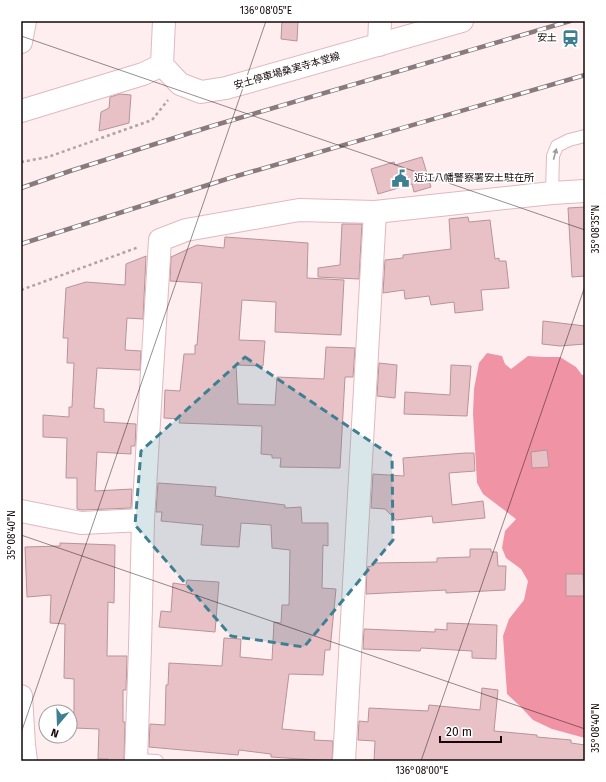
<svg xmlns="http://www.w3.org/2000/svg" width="606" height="782" viewBox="0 0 606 782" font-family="'Fira Sans','Noto Sans JP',sans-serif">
  <rect width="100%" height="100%" fill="#feeef0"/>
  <!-- forest -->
  <path fill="#f094a5" d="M487,353L502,356L505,364L511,369L528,356L543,357H560L576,367L582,375H585V738L552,729L533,720L521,707L507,694L503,636L509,619L524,600L528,581L521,569L506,558L502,548L505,531L516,519L483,494L477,483L473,414L474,389L479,363Z"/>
  <!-- building -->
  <path fill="#e8c1c7" stroke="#b89399" d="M282,21H298L297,41L281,39Z
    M120,94L131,95L129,123L99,131L101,112L109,108L110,97Z
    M422,157L431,187L414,192L412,184L378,194L371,169L394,162L395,165Z
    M585,207V276L572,277L568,208Z
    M468,217L469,222L490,220L495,259L499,258V261H506L509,288L481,290L483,310L455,313L454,302L431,305L429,296L405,299L404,290L383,293L385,260L403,258V255L451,249L449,219Z
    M342,224H362L359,279L318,277V268L340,265Z
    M225,237L308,243L307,278L344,280L341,335L275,332L276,302L242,300L239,340L265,341L263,366L236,365L238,404L275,405L277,377L324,379L326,347L355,348L353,377H345L340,468L280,467L281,458H272V455L261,454L262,426L179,423L180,419L164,418L165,390L180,391L184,354H195V345H197L202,283L170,281L171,257L197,245L224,248Z
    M146,256L143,319L127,318L125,350L141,351L140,370L97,368L94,408L104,409V422L136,424L135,446H131V454L97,452L95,491L132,489L131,508L82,510L77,509V478H66L67,438L43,437V415L69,417V407H72L74,363H67L68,338H63L66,288L86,282L125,285L126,264Z
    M543,321L585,326V344L560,346L542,344Z
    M379,363L397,365L395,398L377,396Z
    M451,365L471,366L467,416L404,414L405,392L450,395Z
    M547,450L549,467L532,468L531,452Z
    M465,453H474L475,471L449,473L452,505L483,501L485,518L433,523L432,516L396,520L385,509L371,508L373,474L404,476L403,458Z
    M158,483L216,487L215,496L285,505V508L301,507L302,523H328V546L323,545L322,588L336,589L330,650H325L323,675L289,674L282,729L315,732L314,740L333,741L332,761L271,757V754L239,750L238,755L149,747L150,724L165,725L166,685H168L169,663L222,666L224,638L241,639L240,657L272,660L274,622L281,623L282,605H289L290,550L272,548L271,525L241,523L239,547L201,545L203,525L161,521L162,512H156Z
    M60,543L115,545L114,603L108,602L107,656H127L126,690H123V722H125L124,761H108V759H98L99,729L74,728V679L64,678L65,624L50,623L51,595L27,597L25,547L60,546Z
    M470,549H491V552H497L498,566H506L505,590L446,593V590L366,594L367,567L372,566L373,563L437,562V558L470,557Z
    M566,574H583L584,596H566Z
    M187,580L219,582L215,632L159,627L161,611L171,612L173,583L186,585Z
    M447,623L497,625L496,659L472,658V651L421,648L420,651L363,649L364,629L435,632V629L447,630Z
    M482,688L498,690L494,731L537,735V737L571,740V743L585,745V761H374L375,741L358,740L359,721L368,722L369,708L428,711L429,705L480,710Z"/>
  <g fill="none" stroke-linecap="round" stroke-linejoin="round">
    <defs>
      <path id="service" d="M552,193L553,156L557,146L569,140L585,136
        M136,760L157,761"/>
      <path id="minor" d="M21,42L25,21
        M379,45L380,21
        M21,111L143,74L162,65
        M21,511L81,523L143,520
        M21,696L24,745L26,761
        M136,761L140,647L143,520L160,240L186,230L299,210L375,212L552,193L585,191
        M344,761L375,212"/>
      <path id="secondary" d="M164,21L162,65L180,84L201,92L226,88L462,21"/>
    </defs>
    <!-- service casing -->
    <use href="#service" stroke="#e0b9bf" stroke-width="14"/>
    <!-- minor casing -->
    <use href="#minor" stroke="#e0b9bf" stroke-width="24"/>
    <!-- secondary casing -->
    <use href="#secondary" stroke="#e0b9bf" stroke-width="24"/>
    <!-- path -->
    <path stroke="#b1a2a4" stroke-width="2.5" stroke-dasharray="3 3" stroke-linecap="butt" d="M21,162L48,157L152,120L168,100
      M21,290L139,247"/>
    <!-- service -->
    <use href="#service" stroke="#fff" stroke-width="12"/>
    <!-- minor -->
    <use href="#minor" stroke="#fff" stroke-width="22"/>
    <!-- secondary -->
    <use href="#secondary" stroke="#fff" stroke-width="22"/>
    <defs>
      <path id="rail" d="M21,188L70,171L212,126L570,21
        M21,244L230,178L585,75"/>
    </defs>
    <!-- rail casing -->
    <use href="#rail" stroke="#897b7d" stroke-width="4.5"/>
    <!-- rail -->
    <use href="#rail" stroke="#fff" stroke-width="3" stroke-dasharray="9" stroke-linecap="butt"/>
  </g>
  <!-- one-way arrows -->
  <defs><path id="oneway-solid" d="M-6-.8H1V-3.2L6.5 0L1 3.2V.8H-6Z"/></defs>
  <use fill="#a19c9d" href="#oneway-solid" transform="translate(555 154) rotate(-75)"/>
  <!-- marked area -->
  <path fill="#3e8092" fill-opacity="0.2" stroke="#3e8092" stroke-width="3" stroke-dasharray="8 5" stroke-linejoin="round" d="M245,357L392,456L393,540L304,647L231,636L135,525L141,451Z"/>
  <!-- ticks -->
  <path fill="none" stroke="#15080a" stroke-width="1" stroke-opacity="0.45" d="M21,36L585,230M21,535L585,729M21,733L266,21M421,761L585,286"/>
  <!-- icons -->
  <defs>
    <symbol id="station-bare" viewBox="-9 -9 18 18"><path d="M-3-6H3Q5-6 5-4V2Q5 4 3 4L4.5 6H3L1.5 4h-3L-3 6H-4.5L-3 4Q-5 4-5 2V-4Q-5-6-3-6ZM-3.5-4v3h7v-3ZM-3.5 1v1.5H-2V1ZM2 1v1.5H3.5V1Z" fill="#3e8092" stroke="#fff" stroke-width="2.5" paint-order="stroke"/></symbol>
    <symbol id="civic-bare" viewBox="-9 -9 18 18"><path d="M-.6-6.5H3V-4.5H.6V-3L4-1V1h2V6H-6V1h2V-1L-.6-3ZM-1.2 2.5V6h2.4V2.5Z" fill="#3e8092" stroke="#fff" stroke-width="2.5" paint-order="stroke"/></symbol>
  </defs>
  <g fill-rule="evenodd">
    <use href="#station-bare" x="558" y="26" width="25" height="25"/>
    <use href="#civic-bare" x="388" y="166" width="25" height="25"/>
  </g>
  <g text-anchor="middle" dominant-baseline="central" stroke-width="3.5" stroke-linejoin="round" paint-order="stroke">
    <!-- poi labels -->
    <g font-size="10" fill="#15080a" stroke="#fff" text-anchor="end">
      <text x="557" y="38">安土</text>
      <text x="414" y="178" text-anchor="start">近江八幡警察署安土駐在所</text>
    </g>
    <!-- street labels -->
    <g font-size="10" fill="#15080a" stroke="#fff">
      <text transform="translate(287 71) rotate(-16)">安土停車場桑実寺本堂線</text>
    </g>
  </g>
  <!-- border -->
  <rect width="606" height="782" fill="none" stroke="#ffffff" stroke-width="44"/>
  <!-- north arrow -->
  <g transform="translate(58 724) rotate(199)"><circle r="19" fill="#ffffff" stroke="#a19c9d"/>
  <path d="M0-3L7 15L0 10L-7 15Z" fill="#3e8092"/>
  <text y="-6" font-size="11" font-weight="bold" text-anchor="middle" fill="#15080a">N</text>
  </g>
  <!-- scale -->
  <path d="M440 736v6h61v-6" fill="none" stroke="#15080a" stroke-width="2"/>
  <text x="446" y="736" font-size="12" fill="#15080a" stroke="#ffffff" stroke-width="3" paint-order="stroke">20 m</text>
  <rect x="22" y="22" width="562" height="738" fill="none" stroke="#15080a" stroke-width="1.5"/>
  <g font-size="10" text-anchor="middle" fill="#15080a">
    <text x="266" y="14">136°08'05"E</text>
    <text transform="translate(595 229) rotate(-90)" y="4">35°08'35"N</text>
    <text transform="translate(11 535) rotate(-90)" y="4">35°08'40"N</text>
    <text transform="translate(595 728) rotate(-90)" y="4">35°08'40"N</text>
    <text x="422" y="774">136°08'00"E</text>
  </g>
</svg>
